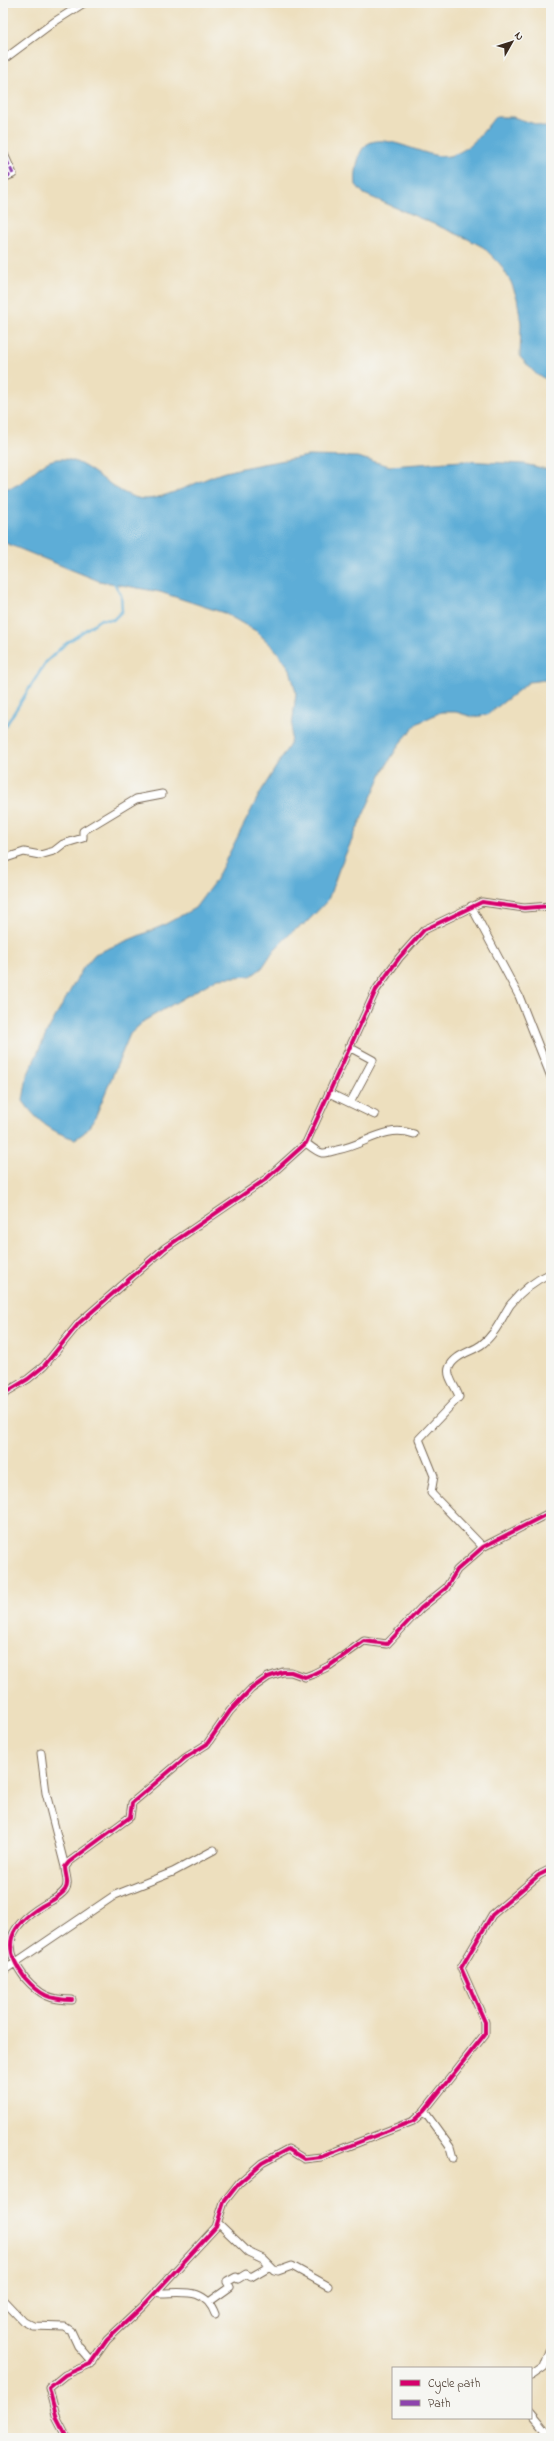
<svg xmlns="http://www.w3.org/2000/svg" width="554" height="2441" viewBox="0 0 554 2441" font-family="'Indie Flower',sans-serif">
  <rect width="100%" height="100%" fill="#f6f6f2"/>
  <filter id="ink" filterUnits="userSpaceOnUse"><feTurbulence type="fractalNoise" baseFrequency=".025" numOctaves="2"/><feDisplacementMap in="SourceGraphic" scale="8" xChannelSelector="R" yChannelSelector="G"/><feConvolveMatrix kernelMatrix="1 2 1 2 8 2 1 2 1" color-interpolation-filters="sRGB"/></filter>
  <filter id="wash" filterUnits="userSpaceOnUse"><feTurbulence type="fractalNoise" baseFrequency=".012" numOctaves="4" result="noise"/><feDisplacementMap in="SourceGraphic" scale="16" xChannelSelector="R" yChannelSelector="G"/><feGaussianBlur stdDeviation="0.9" result="paint"/><feColorMatrix in="noise" values="0 0 0 0 0 0 0 0 0 0 0 0 0 0 0 0 0 1.4 0 .05"/><feComposite in="paint" operator="in"/></filter>
  <g filter="url(#wash)">
    <rect width="100%" height="100%" fill="#eddfbe"/>
    <!-- water -->
    <path fill="#5dadd7" stroke="#4c6c7a" d="M495,117H513L551,129V381L537,375L520,357L521,323L517,298L511,282L500,264L483,247L466,238L364,194L356,185C355,177 356,169 358,161C366,116 423,161 449,156C470,151 482,133 495,117Z
      M308,456L357,457L390,466L462,461L524,464L551,470V682L544,680L529,682L487,715L473,717L456,712H441L418,723L400,743L382,773L339,869L328,900L306,923L293,931L274,950L262,968L251,976L218,978L144,1021L130,1034L94,1120L84,1133L75,1139C51,1132 37,1121 23,1101L27,1076L48,1030L83,968L95,954L162,926L195,908L215,881L260,793L290,744L296,693L290,669L275,649L256,631L224,613L160,592L99,581L3,542V488C25,490 35,461 58,459C88,456 113,497 144,499C164,500 204,478 225,472C252,465 281,461 308,456Z"/>
    <g fill="none" stroke-linecap="round" stroke-linejoin="round">
      <!-- stream -->
      <path stroke="#5dadd7" stroke-width="2.5" d="M3,730L46,662L64,645L101,619L113,620L122,611L121,595L113,581"/>
    </g>
  </g>
  <g filter="url(#ink)">
    <g fill="none" stroke-linecap="round" stroke-linejoin="round">
      <defs>
        <path id="street" d="M3,60L54,22L84,3
          M3,152L13,174L3,178
          M3,859L24,852L40,855L54,851L63,844L83,838V831L136,799L162,794
          M471,906L519,996L551,1077
          M349,1047L373,1060L350,1103
          M329,1093L375,1115
          M306,1143C310,1146 317,1152 322,1153C326,1153 333,1151 337,1150C366,1145 384,1124 414,1134
          M3,1394L28,1379L44,1366L79,1323L165,1248L266,1179L306,1143L376,990L399,958L424,930L482,902L524,908L551,906
          M483,1547L431,1493L434,1476L419,1439L459,1397C457,1388 446,1377 449,1368C454,1355 471,1352 481,1345C495,1335 501,1319 510,1305C521,1291 535,1280 551,1273
          M41,1753L46,1793L65,1867
          M3,1971L115,1895L173,1872L214,1850
          M72,2000C50,2000 40,1995 25,1978C0,1945 10,1926 42,1906C50,1901 59,1898 65,1890C70,1883 65,1875 65,1867L69,1862L130,1817L132,1803L185,1758L207,1744L230,1711L251,1689L268,1677L283,1672H291L305,1677L313,1674L329,1666L364,1641L387,1644L421,1608L446,1588L457,1570L483,1547L551,1512
          M424,2111L450,2147L453,2158
          M218,2223L248,2252L263,2259L274,2270L278,2271L292,2266L328,2286
          M156,2291L160,2293C183,2293 205,2287 215,2314
          M3,2300L23,2321L33,2326L65,2327L71,2331L78,2346L92,2362
          M209,2302L230,2287L227,2282L236,2277L238,2279L246,2274L251,2277L270,2266
          M531,2376L544,2367L551,2348
          M531,2412L546,2430L547,2438
          M67,2438L57,2419L49,2388L65,2375L90,2364L107,2340L142,2307L216,2227L224,2202L239,2183L262,2163L288,2149L304,2159L321,2157L413,2121L424,2111L485,2034V2022L461,1968L492,1915L539,1875L551,1869"/>
      </defs>
      <!-- street casing -->
      <use href="#street" stroke="#796956" stroke-width="9"/>
      <!-- street -->
      <use href="#street" stroke="#fff" stroke-width="7"/>
      <!-- quiet -->
      <path stroke="#8e44ad" stroke-width="3" stroke-dasharray="6 3" stroke-linecap="butt" d="M76,3L78,7
        M3,152L13,174L3,178"/>
      <defs>
        <path id="cycleway" d="M3,1394L28,1379L44,1366L79,1323L165,1248L266,1179L306,1143L376,990L399,958L424,930L482,902L524,908L551,906
          M72,2000C50,2000 40,1995 25,1978C0,1945 10,1926 42,1906C50,1901 59,1898 65,1890C70,1883 65,1875 65,1867L69,1862L130,1817L132,1803L185,1758L207,1744L230,1711L251,1689L268,1677L283,1672H291L305,1677L313,1674L329,1666L364,1641L387,1644L421,1608L446,1588L457,1570L483,1547L551,1512
          M67,2438L57,2419L49,2388L65,2375L90,2364L107,2340L142,2307L216,2227L224,2202L239,2183L262,2163L288,2149L304,2159L321,2157L413,2121L424,2111L485,2034V2022L461,1968L492,1915L539,1875L551,1869"/>
      </defs>
      <!-- cycleway casing -->
      <use href="#cycleway" stroke="#f6f6f2" stroke-width="6"/>
      <!-- cycleway -->
      <use href="#cycleway" stroke="#d6006c" stroke-width="4"/>
    </g>
  </g>
  <!-- margin -->
  <rect width="554" height="2441" fill="none" stroke="#f6f6f2" stroke-width="16"/>
  <!-- legend -->
  <rect x="392" y="2367" width="140" height="52" fill="#f6f6f2" stroke="#aba49d"/>
  <rect x="400" y="2380" width="20" height="6" fill="#d6006c" stroke="#aba49d"/>
  <text x="428" y="2387" font-size="12" fill="#3b2a1e">Cycle path</text>
  <rect x="400" y="2400" width="20" height="6" fill="#8e44ad" stroke="#aba49d"/>
  <text x="428" y="2407" font-size="12" fill="#3b2a1e">Path</text>
  <!-- north arrow -->
  <g transform="translate(512 42) rotate(51)" stroke="#f6f6f2" stroke-width="3" paint-order="stroke">
  <path d="M0-3L7 15L0 10L-7 15Z" fill="#3b2a1e"/>
  <text y="-6" font-size="11" font-weight="bold" text-anchor="middle" fill="#3b2a1e">N</text>
  </g>
</svg>
